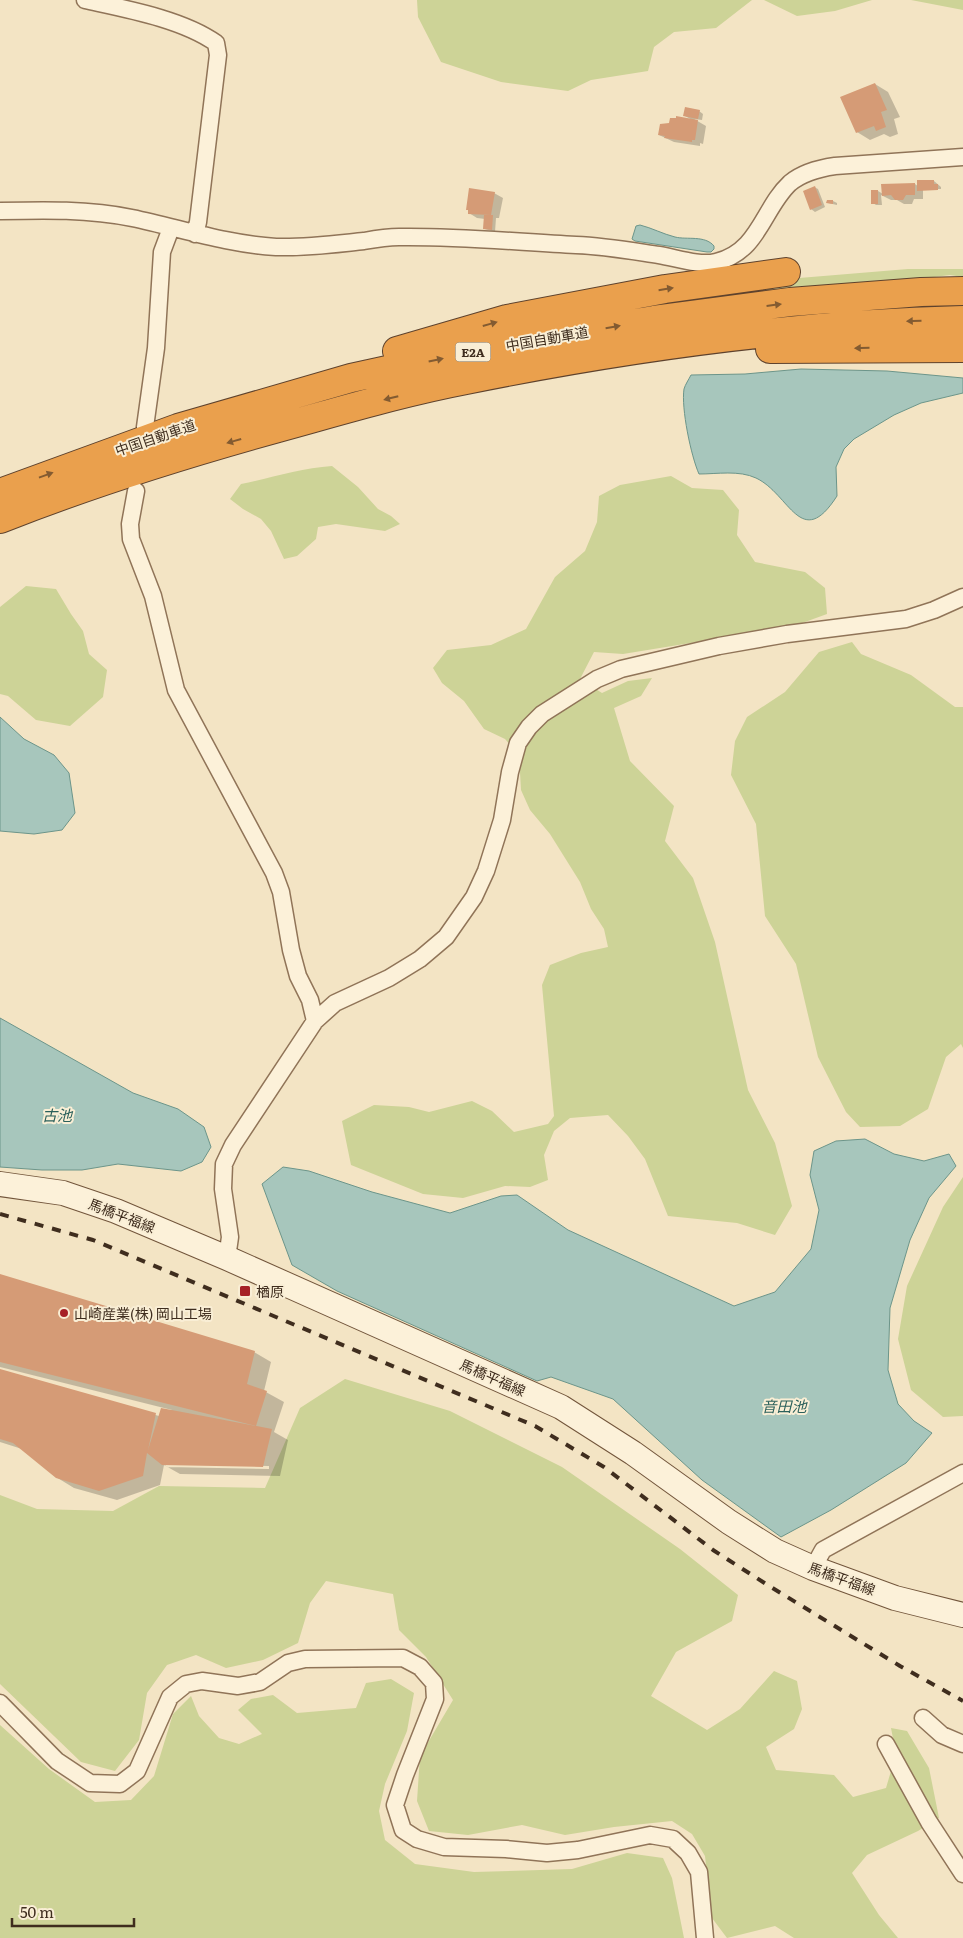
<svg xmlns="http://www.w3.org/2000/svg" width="963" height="1938" viewBox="0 0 963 1938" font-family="Literata,'Noto Sans JP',serif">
  <rect width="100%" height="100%" fill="#f3e4c4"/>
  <!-- green -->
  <path fill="#cdd397" d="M417,0H752L716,28L674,32L654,47L648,71L591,80L568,91L501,82L441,62L418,17Z
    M764,0H872L835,11L797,16Z
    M911,0H963V10Z
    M908,269H963V277L950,275L910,280L588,318L577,310L763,281Z
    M332,466L358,487L378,509L391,516L400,524L385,531L336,524L318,527L316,539L297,556L284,559L271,531L261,519L243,509L230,499L241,484C271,478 301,468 332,466Z
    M671,476L692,488L723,490L739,510L737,535L755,562L805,572L825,588L827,614L794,626L623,654L594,652L580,679L602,693L628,681L652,678L641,696L614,708L630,761L674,806L665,841L693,878L715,942L748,1090L775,1143L792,1206L775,1235L737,1223L668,1216L645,1159L628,1136L608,1115L570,1118L554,1131L544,1155L548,1180L530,1187L505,1186L463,1198L423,1194L351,1165L342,1121L374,1105L409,1107L429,1112L472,1101L492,1111L514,1132L548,1124L554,1116L542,985L550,965L581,953L608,947L604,929L591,909L580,882L550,834L530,810L521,790L519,755L505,739L484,729L464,701L442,683L433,668L447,650L491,645L526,629L555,577L585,551L597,522L599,496L620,485Z
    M26,586L56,589L71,614L83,631L89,654L107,670L103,697L70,726L36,720L8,696L0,694V607Z
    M852,642L861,654L911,675L955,707H963V1048L961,1044L946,1057L928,1109L900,1126L860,1127L846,1112L818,1057L796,964L765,916L756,824L731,775L735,741L747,717L785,692L819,652Z
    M963,1177V1416L943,1417L911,1390L898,1339L907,1286L943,1207Z
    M345,1379L450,1411L562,1467L680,1549L738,1595L732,1621L676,1652L651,1696L707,1730L740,1709L774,1671L797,1681L802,1709L794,1729L766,1747L776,1770L834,1775L853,1797L886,1788L896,1754L891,1728L907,1731L929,1768L939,1818L918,1831L867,1855L852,1873L879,1915L898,1938H794L775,1926L727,1938L712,1918L705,1856L692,1834L672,1821L614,1827L565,1835L522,1825L468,1835L429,1831L417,1801L420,1756L453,1700L426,1657L399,1630L393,1594L326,1581L310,1603L298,1643L263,1660L226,1668L196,1655L167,1665L147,1693L139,1740L115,1771L81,1762L0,1684V1495L37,1509L113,1511L159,1486L265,1488L300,1408Z
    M391,1679L414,1693L407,1731L385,1784L379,1811L385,1840L415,1864L474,1872L572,1869L627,1853L663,1858L672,1878L684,1938H0V1725L49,1769L95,1802L131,1800L154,1776L173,1714L191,1696L199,1716L219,1738L239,1744L262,1734L238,1710L251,1699L273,1695L297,1713L356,1708L366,1683Z"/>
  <!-- water -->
  <path fill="#a7c6bc" stroke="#6c958a" d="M640,225C652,228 663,234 675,237C687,240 705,235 714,246V249L711,252H707L635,241L632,239L636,226Z
    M801,369L887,371L963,378V393L921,403L894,415L854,439L844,449L836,467L837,496C801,552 790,494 756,478C739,470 717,474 699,474C691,456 681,408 684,389C685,385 689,379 691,375L745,374Z
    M0,717L24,739L54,755L69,773L75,813L62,830L34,834L0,831Z
    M0,1018L133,1093L178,1109L204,1127L211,1147L202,1162L181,1171L118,1164L82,1170H42L0,1167Z
    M865,1139L894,1154L924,1161L949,1154L956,1166L929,1198L910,1240L890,1308L888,1370L898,1404L914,1421L932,1433L906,1463L831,1510L781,1537L702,1480L613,1399L551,1377L537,1381L337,1291L292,1265L262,1184L283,1167L309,1171L372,1192L450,1213L501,1196L517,1195L568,1230L734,1306L775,1292L811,1249L819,1210L810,1175L814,1151L836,1141Z"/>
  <!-- shadow -->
  <path fill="#0003" fill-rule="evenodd" d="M875,84L888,92L900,117L894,119L898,134L890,137L884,134L870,140L857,132Z
    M699,111L703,114L702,120L694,119L706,126L703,144L700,143V146L674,142L659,135L692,120L685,116Z
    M934,181L941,187V189H923V192H941H923V199H914L912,204H904L897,200H891L881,195L882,205H876L873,203L878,191L883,194L915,184L919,187Z
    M814,187L818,189L825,207L815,212L811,209Z
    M494,193L503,198L499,218H496L495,232L485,229V219L477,218L469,213Z
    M833,201L837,203V205L828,203Z
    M0,1276L254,1352L271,1362L264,1391L284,1402L274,1432L288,1440L280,1476L180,1474L164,1465L160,1485L117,1500L74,1488L56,1477L22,1449L0,1442V1371L159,1416L172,1412V1410L0,1367ZM164,1464L269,1466V1469L167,1467Z"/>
  <!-- building -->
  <path fill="#d59b76" d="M875,83L887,110L881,112L886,127L876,131L874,126L856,133L840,97Z
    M685,107L700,110L698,119L683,116Z
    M676,116L698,120L695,140H692V142L664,138L665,136L658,135L660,124L669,123L670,118H676Z
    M917,180H934V184H938V190L917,191Z
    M915,183V195H906L903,200H895L891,195L882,196L881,184Z
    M815,186L822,205L810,210L803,191Z
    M469,188L495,192L491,215L468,214V210H466Z
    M871,190H878V204H871Z
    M827,200H833V204L826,203Z
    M484,215H493L492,230L483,229Z
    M0,1274L255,1351L247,1384L267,1391L256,1426L0,1362Z
    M0,1369L156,1413L148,1450L161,1408L272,1429L263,1467L162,1465L147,1453L143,1476L99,1491L56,1478L13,1443L0,1439Z"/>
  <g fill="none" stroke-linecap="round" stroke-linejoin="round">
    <defs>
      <path id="street" d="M85,0C126,9 182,19 216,43L218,55L198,222L195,234
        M0,211C44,210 89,209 132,218C180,228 226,244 276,247C305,248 335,244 364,241C375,239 387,237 399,237C458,236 517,242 576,245C604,246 632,251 659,255C677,258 699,266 716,262C759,252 763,208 790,183C802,173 821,168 835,166L963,157
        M145,427L156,348L162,252L171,228
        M136,491L130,524L131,539L153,596L176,690L274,873L281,892L291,950L298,976L310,1000L315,1021
        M227,1258L230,1237L223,1189L224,1164L233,1145L315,1021L335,1003L389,978L420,959L446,937L474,897L486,871L502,820L510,772L518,743L529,727L542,714L597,679L621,669L719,646L787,634L906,619L934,610L963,597
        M813,1568L823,1550L963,1473
        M0,1703L57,1761L90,1783L120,1784L137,1771L170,1697L186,1684L202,1681L238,1686L260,1682L288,1663L305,1659L403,1658L420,1667L434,1683L435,1699L405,1775L395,1805L403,1830L417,1839L444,1847L506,1849L547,1853L578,1850L650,1835L673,1839L688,1853L699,1872L705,1938
        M923,1718L942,1735L963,1744
        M886,1744L929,1822L963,1874"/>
      <path id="secondary" d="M0,1184L63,1193L116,1211L227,1258L561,1407L633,1453L729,1522L775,1551L813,1568L895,1598L963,1615"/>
      <path id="highway" d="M770,349L963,348
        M397,351L507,319L665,289L786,272
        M0,493L178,428L351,378L502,345L654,320L790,302L921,292L963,291
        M0,519C91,483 184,454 278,428C340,411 403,392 466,380C629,347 796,324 963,320"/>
    </defs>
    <!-- street casing -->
    <use href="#street" stroke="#907458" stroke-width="19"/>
    <!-- secondary casing -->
    <use href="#secondary" stroke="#72553b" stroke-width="26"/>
    <!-- highway casing -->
    <use href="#highway" stroke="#5e422d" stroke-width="30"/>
    <!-- street -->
    <use href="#street" stroke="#fcf1d9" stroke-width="16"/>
    <!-- secondary -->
    <use href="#secondary" stroke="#fcf1d9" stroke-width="24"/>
    <!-- highway -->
    <use href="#highway" stroke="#eaa04d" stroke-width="28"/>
    <!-- rail -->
    <path stroke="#3f2d1e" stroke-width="4" stroke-dasharray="9 9" stroke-linecap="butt" d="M0,1214L93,1240L535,1426L604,1467L713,1550L766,1584L900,1666L963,1701"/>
  </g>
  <!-- one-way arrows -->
  <defs><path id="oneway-solid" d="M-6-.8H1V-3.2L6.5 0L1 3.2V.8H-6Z" transform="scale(1.25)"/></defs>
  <g fill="#835b31">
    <use href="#oneway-solid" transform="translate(666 289) rotate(-9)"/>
    <use href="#oneway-solid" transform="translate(774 305) rotate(-7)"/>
    <use href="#oneway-solid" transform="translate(914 321) rotate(178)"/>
    <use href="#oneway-solid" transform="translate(490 324) rotate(-16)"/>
    <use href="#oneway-solid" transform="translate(613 327) rotate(-10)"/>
    <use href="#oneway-solid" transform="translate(862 348) rotate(179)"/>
    <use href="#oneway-solid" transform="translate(436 360) rotate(-12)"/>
    <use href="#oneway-solid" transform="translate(391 398) rotate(166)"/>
    <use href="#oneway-solid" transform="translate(234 441) rotate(164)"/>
    <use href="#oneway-solid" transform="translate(46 475) rotate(-20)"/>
  </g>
  <!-- markers -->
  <g fill="#a62126" stroke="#f9eed5" stroke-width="2">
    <rect x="239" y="1285" width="12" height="12" rx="2.5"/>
    <circle cx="64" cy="1313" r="5"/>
  </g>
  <g text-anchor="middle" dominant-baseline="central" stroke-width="4" stroke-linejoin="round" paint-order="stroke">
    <!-- shield labels -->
    <rect fill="#f9eed5" stroke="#776755" stroke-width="1" x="455.5" y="342.5" width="35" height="19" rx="4"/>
    <g font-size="12" font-weight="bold" fill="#3f2d1e">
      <text x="473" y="352">E2A</text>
    </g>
    <!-- street labels -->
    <g font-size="14" fill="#3f2d1e" stroke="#f9eed5">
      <text transform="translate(547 338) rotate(-10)">中国自動車道</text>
      <text transform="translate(155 437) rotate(-19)">中国自動車道</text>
      <text transform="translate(122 1215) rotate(21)">馬橋平福線</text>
      <text transform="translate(493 1377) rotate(24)">馬橋平福線</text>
      <text transform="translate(842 1578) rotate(20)">馬橋平福線</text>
    </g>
    <!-- poi labels -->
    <g font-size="14" fill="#3f2d1e" stroke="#f9eed5" text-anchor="start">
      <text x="256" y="1291">楢原</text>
      <text x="74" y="1313">山崎産業(株) 岡山工場</text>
    </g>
    <!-- water labels -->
    <g font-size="15" font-style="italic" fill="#2b605b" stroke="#f9eed5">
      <text x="57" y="1114">古池</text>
      <text x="784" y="1405">音田池</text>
    </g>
  </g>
  <!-- scale -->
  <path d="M12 1918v8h122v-8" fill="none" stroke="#3f2d1e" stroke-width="2.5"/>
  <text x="20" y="1918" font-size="15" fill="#3f2d1e" stroke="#f9eed5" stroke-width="4" paint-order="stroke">50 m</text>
</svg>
